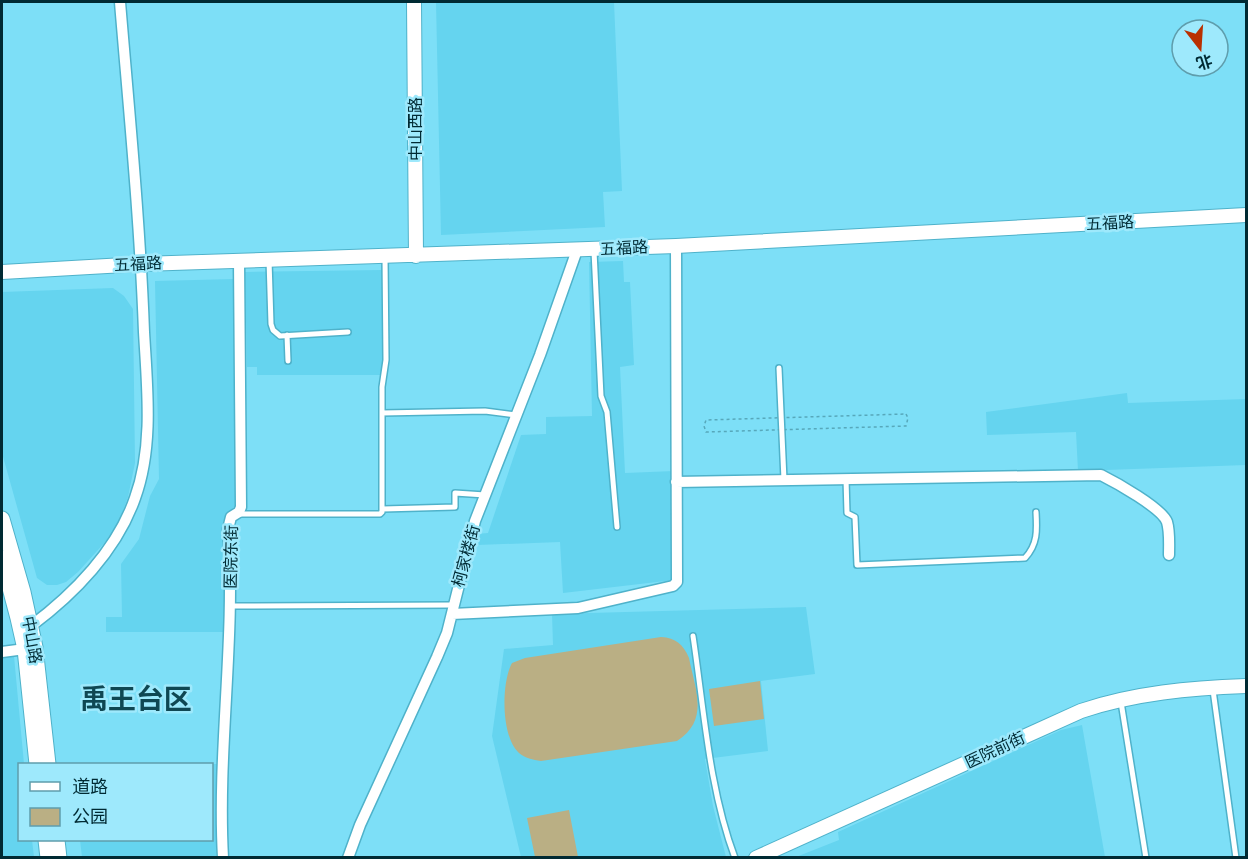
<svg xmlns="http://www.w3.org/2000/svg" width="1248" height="859" viewBox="0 0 1248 859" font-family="'DejaVu Sans','Noto Sans SC',sans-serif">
  <rect width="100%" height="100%" fill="#7ddff7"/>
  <!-- built -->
  <path fill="#65d4ef" d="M436,2H614L622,191L603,192L605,227L441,235Z
    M623,261L624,282H630L634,365L620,367L625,473L674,471V580L563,593L560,542L477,545L476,534L488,533L521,435L546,434V417L592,416L589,262Z
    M382,270L384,359L382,375H257V367H247L245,272Z
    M234,279L240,500L225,517V632H106V617H122L121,564L139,539L150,496L159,479L155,281Z
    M113,288L124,296L133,309L135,463L128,497L116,530L78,572L66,582L57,585H47L37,578L2,453V292Z
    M1127,393L1128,403L1246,399V465L1078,471L1076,432L987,435L986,412Z
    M806,607L815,674L761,681L768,751L705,759L713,806L726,857H521L492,736L504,649L553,645L552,614Z
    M14,656L24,764H20V840H32L34,857H2V658Z
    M1082,725L1105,857H796L839,840L838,832L1061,730Z
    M185,764H218L216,857H82L80,840H212V764Z"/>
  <!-- green -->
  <path fill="#baaf84" d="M661,637C676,638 683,644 689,658C695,689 710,720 677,741L541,761C533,760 525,758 519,753C501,737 501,683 512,663L525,658Z
    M760,681L764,719L714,726L709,689Z
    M569,810L578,857H535L527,818Z"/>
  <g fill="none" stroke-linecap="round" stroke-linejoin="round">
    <defs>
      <path id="service" d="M594,251L601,396L607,412L617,527
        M269,260L271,324L273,330L280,336L348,332
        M287,335L288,361
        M779,368L784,480
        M382,413L485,411L516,415
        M846,479L847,513L855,517L857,565L1025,558C1038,544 1037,530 1036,512
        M383,509L455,507V493L485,495
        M238,514H380L382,512V387L386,360L385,257
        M230,606L452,605
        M693,636C704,709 709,789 735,858
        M1213,690L1236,858
        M1121,702L1146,858"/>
      <path id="minor" d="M676,482L1101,475C1115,482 1162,508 1167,522C1170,532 1169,545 1169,555
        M452,614L578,608L673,586L677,582L676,246
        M31,626C74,594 117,550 135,498C154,446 147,386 144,332C140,221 129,111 120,2
        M2,652L25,649
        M223,858C217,748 236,638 228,529L231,517L239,512L241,507L239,261
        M348,858L360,825L437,657L447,633L475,521L540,355L577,250"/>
      <path id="tertiary" d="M414,2L416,256
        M2,272L142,264L676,246L1246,215
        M756,858L1081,711C1134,693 1191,688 1246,686"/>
      <path id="secondary" d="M2,519L23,592L35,647L48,764
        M2,558L18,618L25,649L37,764
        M46,840L48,858
        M57,840L59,858"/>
    </defs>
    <!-- service casing -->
    <use href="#service" stroke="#4fb2ca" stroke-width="8"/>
    <!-- minor casing -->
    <use href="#minor" stroke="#4fb2ca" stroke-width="13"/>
    <!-- tertiary casing -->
    <use href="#tertiary" stroke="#4fb2ca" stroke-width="16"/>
    <!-- secondary casing -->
    <use href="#secondary" stroke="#4fb2ca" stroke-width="17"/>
    <!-- path -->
    <path stroke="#57a8bb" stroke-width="1.5" stroke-dasharray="3 3" stroke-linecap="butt" d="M906,414L908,418L906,426L706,432L704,426L706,420Z"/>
    <!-- service -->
    <use href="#service" stroke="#fff" stroke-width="5"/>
    <!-- minor -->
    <use href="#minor" stroke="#fff" stroke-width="10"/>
    <!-- tertiary -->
    <use href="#tertiary" stroke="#fff" stroke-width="14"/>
    <!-- secondary -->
    <use href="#secondary" stroke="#fff" stroke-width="15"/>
  </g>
  <g text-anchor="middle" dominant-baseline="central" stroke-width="5" stroke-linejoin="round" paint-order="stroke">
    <!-- street labels -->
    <g font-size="16" fill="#002a33" stroke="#9ee9fc">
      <text transform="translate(415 129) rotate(-90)">中山西路</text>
      <text transform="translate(1110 223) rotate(-3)">五福路</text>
      <text transform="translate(624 248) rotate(-3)">五福路</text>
      <text transform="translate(138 264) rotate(-3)">五福路</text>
      <text transform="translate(466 556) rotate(-75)">柯家楼街</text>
      <text transform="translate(231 557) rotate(-89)">医院东街</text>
      <text transform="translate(32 640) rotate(80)">中山路</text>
      <text transform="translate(995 750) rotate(-25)">医院前街</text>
    </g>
    <!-- town labels -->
    <g font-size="28" font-weight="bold" fill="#0f4753" stroke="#9ee9fc">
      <text x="136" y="699">禹王台区</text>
    </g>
  </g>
  <!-- border -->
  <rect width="1248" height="859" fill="none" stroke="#002a33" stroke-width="6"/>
  <!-- legend -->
  <rect x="18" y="763" width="195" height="78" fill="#9ee9fc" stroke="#5f9dac" stroke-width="1.5"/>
  <rect x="30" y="782" width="30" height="9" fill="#ffffff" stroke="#5f9dac" stroke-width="1.5"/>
  <text x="72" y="793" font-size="18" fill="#002a33">道路</text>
  <rect x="30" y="808" width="30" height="18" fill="#baaf84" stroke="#5f9dac" stroke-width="1.5"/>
  <text x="72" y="823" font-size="18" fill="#002a33">公园</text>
  <!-- north arrow -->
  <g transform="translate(1200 48) rotate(163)"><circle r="28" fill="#9ee9fc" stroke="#5f9dac" stroke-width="1.5"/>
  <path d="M0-4.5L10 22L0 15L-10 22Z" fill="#b93000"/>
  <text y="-9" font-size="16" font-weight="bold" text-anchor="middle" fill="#002a33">北</text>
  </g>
</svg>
